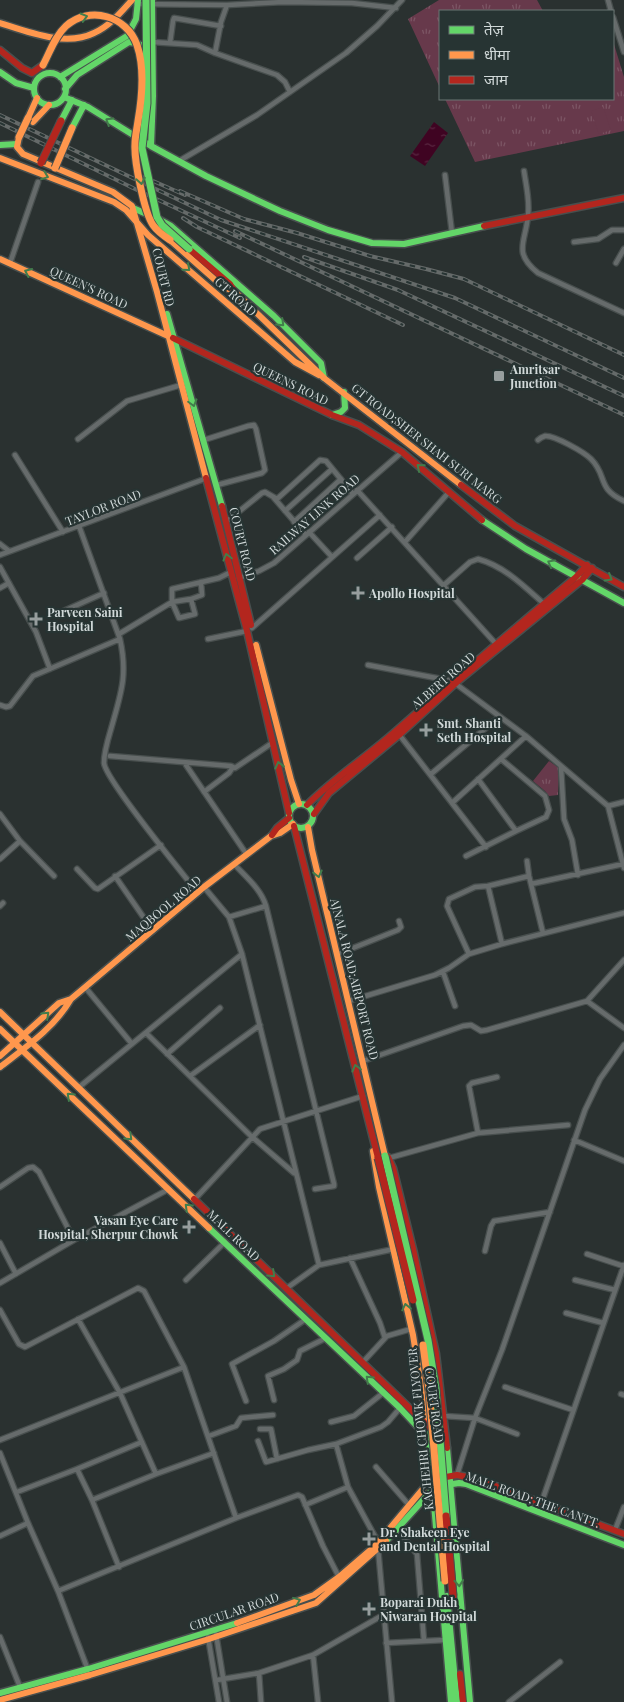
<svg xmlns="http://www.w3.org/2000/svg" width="624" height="1702" viewBox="0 0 624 1702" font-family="'Playfair Display','Noto Sans Devanagari',serif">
  <defs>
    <pattern id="grass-tufts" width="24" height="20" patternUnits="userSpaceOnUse" patternTransform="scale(1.25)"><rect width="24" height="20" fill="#67394b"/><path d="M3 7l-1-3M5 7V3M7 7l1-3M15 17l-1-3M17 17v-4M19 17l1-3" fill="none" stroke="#7c5564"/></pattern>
    <pattern id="water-ripples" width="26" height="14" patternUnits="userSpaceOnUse" patternTransform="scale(1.25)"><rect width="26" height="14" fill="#3f0422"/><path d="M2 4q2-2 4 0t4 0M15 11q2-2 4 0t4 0" fill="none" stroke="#5a2842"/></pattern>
  </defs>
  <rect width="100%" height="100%" fill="#2a3130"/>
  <!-- grass -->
  <path fill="url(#grass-tufts)" d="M439,0H537L543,11H440V88L408,19Z
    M613,41L624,77V131L475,162L445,99H613Z
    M549,761L559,768L558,795L549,796L545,791L533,781Z"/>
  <!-- pitch -->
  <path fill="#67394b" d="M603,107L611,130L599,134L591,111Z"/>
  <!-- water -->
  <path fill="url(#water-ripples)" d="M434,122L448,133L425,166L410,156Z"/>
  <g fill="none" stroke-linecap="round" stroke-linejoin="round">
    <defs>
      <path id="street" d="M608,0L611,11
        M136,3L138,4L227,5L283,2L352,3L396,8
        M613,17L624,52
        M152,42L197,45L215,53L277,75L285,82L290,92
        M170,43L173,21L174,18L221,26
        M215,53L221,22L227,5
        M179,161L257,115L346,53L377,26L402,0
        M524,171C526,185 530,201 528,215C526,242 512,252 538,273L624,313
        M445,175L452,233
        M574,242L598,239L612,230H624
        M10,263L38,182
        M616,263L624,249
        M78,439L127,401L181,385
        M204,440L248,426L254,425L256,429L265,470L262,473L217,485
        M538,440C540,438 542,437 545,436C554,435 584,452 591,459C608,476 596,488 624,501
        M15,455L63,532
        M357,490L496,644
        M274,498L306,535
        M285,511L332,469
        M226,522L262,493L265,492L277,499L320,460L326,461L353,494
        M294,522L341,479
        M309,532L332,557
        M405,542L449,492
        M0,544L9,551
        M0,555L207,478
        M357,558L392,527
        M0,567L36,632L50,669
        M239,578L259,571L274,563L402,452
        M444,585L470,562L478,559C504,566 524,586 544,604
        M0,588L9,583
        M191,599L195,614L179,618L172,602V589L219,578L231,572
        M57,614L104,593
        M252,628L380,515
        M119,634L172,602L191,599L202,595L201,582
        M120,639C128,676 121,693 111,729C108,739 104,752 104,763C105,779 183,874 198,893
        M208,639L247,631
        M368,665L452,681L526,736L608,806L624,868
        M0,705L6,707L10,706L33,676L120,639L79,526
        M398,733L452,803
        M110,756L231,766L235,768L272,743
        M501,759L545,796L549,810L546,817L516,831
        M186,765L247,855
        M561,767L564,819L572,840L578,875
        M431,774L499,717
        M204,792L229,773L233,767
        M608,806L624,802
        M0,814L20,841L54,876
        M486,847L452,803L526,736
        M466,856L516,831L478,779
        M0,859L20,841
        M527,861L529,876L543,933
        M234,864C246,877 261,889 266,906L334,1184V1186L315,1189
        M77,869L95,888L98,889L161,845
        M115,876L153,931
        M531,884L623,864
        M204,887L229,917L242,954L319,1265L287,1288
        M0,906L3,903
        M229,917L266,906
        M502,944L488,886L529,876
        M338,954L398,930L401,927L399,921
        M469,954L447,906L449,899L475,887L488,886
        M624,960L587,1001L624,1028
        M443,972L455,1006
        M85,987L132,1044
        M349,1001L435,975L449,968L469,954L502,944L624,913
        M146,1033L251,1136L294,1173
        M167,1054L220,1008
        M363,1061L463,1026L471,1025L481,1031L487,1030L587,1001
        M190,1076L260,1025
        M78,1088L242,954
        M478,1133L469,1086L472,1083L497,1077
        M574,1140L624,1161
        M389,1158L478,1133L568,1125
        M0,1187L28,1168L33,1167L39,1172L74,1240
        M194,1200L260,1129L363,1096
        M0,1243L16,1274
        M485,1251L491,1226L494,1221L550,1212
        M587,1254L623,1266
        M350,1258L380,1323L385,1338
        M319,1265L394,1249
        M186,1280L225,1242
        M575,1280L615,1290
        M0,1283L74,1240L169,1189
        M0,1310L19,1344L25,1347L138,1288L144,1291L184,1367
        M566,1313L603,1323
        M78,1319L120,1393L156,1474
        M363,1362L387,1336L411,1329
        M505,1387L573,1410
        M621,1394L624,1395
        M274,1400L268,1376L284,1369L297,1360L300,1351L326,1338
        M246,1401L232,1364L274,1341L306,1319
        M444,1416L475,1418L517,1434
        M331,1422L354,1416L383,1393
        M260,1429H271L277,1459
        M209,1436L236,1426L241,1418L273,1415
        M0,1440L184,1367L236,1518
        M258,1441L266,1462L308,1450L336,1444
        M0,1453L28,1523L58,1591L88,1670
        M376,1467L409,1505
        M77,1469L142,1442
        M457,1475L475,1418L502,1350L585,1110L600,1079L624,1045
        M17,1492L77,1469L92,1500L156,1474L214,1453
        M92,1500L119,1567
        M541,1504L624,1265
        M305,1505L348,1487
        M397,1529L417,1554L424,1641
        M615,1530L624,1507
        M0,1536L28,1523
        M378,1542L348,1487L336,1444L381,1427L388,1422L400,1408
        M378,1548L392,1702
        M58,1591L236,1518L298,1495L302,1497L323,1546L340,1579
        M216,1634L227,1702
        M0,1637L20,1687
        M208,1637L219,1702
        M386,1643L445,1640
        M313,1655L318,1702
        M259,1673L313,1655L383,1615
        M217,1680L259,1673L261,1702
        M509,1702L560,1662"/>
      <path id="fast" d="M0,72L16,83L34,88
        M34 89a16 16 0 1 1 32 0a16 16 0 1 1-32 0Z
        M60,77L127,36L136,19L138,0
        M65,89L77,75L129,42L136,43L152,50
        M64,97L88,107L151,146L153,96L152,0
        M61,121L72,100
        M72,128L84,105
        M0,145L17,144
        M151,146L206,176L280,211L328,230L372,243L404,244L484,226
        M133,208L151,216
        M160,220L171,226L274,316L321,363L324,378
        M167,314L222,506
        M332,415L341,412L345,408L344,392
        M482,520L526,549L624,603
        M289 816a12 12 0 1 1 24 0a12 12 0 1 1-24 0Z
        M209,1228L400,1408L429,1439
        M428,1434L451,1702
        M439,1439L447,1448L470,1702
        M446,1485L459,1483L466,1484L624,1545
        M386,1541L434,1488
        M447,1596L457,1702
        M0,1693L88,1669L237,1623"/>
      <path id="slow" d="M0,23C28,32 66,47 94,33C110,26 121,12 132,0
        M28,118L37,98
        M33,122L49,105
        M19,137L17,147L23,154L113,192L132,206L157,292L206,478
        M0,158L114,202L126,210L148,235L295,362L319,375
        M170,240L222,286L235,292L324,378L461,485
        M0,259L168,336
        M256,645L291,780L299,804
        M308,827L312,850L385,1156
        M0,1012L194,1199
        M0,1029L209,1228
        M0,1056L59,1003L71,999L204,887L271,836L280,833L293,824
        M0,1067C26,1047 54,1028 71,999
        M373,1151L379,1187L413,1335L427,1424
        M237,1623L314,1595L339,1577L375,1546L433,1477
        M0,1700L90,1675L209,1639L316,1603L386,1541"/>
      <path id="jam" d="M0,50L22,68L32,73
        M32,73L43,65
        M484,226L624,198
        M189,249L230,284L235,292
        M173,338L332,415L359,425L402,452L482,520
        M206,478L247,631L289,813
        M461,485L515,526L624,587
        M222,506L251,625
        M307,805C335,777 368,756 397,730C457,678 516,627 576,577L587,565
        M314,814L329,793L399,735L457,682L582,580L592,568
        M294,826L378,1158
        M272,835L277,828L289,818
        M388,1157L393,1168L413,1249L436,1354L447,1448
        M194,1199L432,1430
        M446,1477L457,1475L477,1479L624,1534
        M460,1674L463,1702"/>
    </defs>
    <!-- street casing -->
    <use href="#street" stroke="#484f4e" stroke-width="7"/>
    <!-- fast casing -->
    <use href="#fast" stroke="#484f4e" stroke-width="9"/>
    <!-- slow casing -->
    <use href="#slow" stroke="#484f4e" stroke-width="9"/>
    <!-- jam casing -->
    <use href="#jam" stroke="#484f4e" stroke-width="9"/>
    <!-- street -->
    <use href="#street" stroke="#666b6b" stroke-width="4.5"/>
    <!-- fast -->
    <use href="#fast" stroke="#63d668" stroke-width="6"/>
    <!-- slow -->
    <use href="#slow" stroke="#ff974d" stroke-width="6"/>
    <!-- jam -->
    <use href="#jam" stroke="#b3261e" stroke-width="6"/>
    <defs>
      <path id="rail" d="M0,115L221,220L455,298L624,378
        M0,123L137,190L240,238
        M144,177L185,195
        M180,191L244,219L297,233L370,256L426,269L464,279L624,355
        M183,218L197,227L403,325
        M235,231L624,415
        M304,257L398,290L624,396"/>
    </defs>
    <!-- rail casing -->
    <use href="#rail" stroke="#656a69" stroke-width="4"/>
    <!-- rail -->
    <use href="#rail" stroke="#273433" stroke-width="2" stroke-dasharray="5.5" stroke-linecap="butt"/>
    <defs>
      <path id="fast-bridge" d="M146,0L147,103L142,148L157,217L162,225L189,249
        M385,1156L428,1340L436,1389L446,1516"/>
      <path id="slow-bridge" d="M43,65C50,52 55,36 66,26C90,5 127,16 137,45C145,68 142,98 138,121C137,129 135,136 135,144C134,160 144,212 153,225C157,231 164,236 170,240
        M19,137L28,118
        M55,168L72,128
        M423,1345L429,1390L445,1581"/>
      <path id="jam-bridge" d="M41,163L61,121
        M378,1158L413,1300
        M446,1516L453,1596"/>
    </defs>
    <!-- fast-bridge casing -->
    <use href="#fast-bridge" stroke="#484f4e" stroke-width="9" stroke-linecap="butt"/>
    <!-- slow-bridge casing -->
    <use href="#slow-bridge" stroke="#484f4e" stroke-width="9" stroke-linecap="butt"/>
    <!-- jam-bridge casing -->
    <use href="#jam-bridge" stroke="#484f4e" stroke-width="9" stroke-linecap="butt"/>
    <!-- fast-bridge -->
    <use href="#fast-bridge" stroke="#63d668" stroke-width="7"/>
    <!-- slow-bridge -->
    <use href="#slow-bridge" stroke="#ff974d" stroke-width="7"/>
    <!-- jam-bridge -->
    <use href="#jam-bridge" stroke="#b3261e" stroke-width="7"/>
  </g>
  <!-- one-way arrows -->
  <defs><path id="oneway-chevron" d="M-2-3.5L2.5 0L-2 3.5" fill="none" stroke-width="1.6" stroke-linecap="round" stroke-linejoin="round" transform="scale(1.25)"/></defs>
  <g stroke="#427d4b">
    <use href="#oneway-chevron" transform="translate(84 17) rotate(-16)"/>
    <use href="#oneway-chevron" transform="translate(109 121) rotate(-148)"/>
    <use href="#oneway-chevron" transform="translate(45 176) rotate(21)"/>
    <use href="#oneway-chevron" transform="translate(141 181) rotate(80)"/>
    <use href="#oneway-chevron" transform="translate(187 268) rotate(41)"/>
    <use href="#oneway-chevron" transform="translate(28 272) rotate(-155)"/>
    <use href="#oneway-chevron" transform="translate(281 323) rotate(44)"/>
    <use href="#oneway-chevron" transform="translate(193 403) rotate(74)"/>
    <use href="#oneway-chevron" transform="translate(420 467) rotate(-140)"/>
    <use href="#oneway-chevron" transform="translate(227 557) rotate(-105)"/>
    <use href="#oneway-chevron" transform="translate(551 563) rotate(-151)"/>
    <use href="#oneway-chevron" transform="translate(609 578) rotate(31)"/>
    <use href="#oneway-chevron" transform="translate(279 765) rotate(-104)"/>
    <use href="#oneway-chevron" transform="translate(318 874) rotate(76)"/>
    <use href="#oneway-chevron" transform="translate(46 1015) rotate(-43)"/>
    <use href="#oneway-chevron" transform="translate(356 1068) rotate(-105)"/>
    <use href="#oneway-chevron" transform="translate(70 1096) rotate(-137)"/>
    <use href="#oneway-chevron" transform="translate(129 1137) rotate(44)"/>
    <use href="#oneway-chevron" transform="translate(188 1207) rotate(-136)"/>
    <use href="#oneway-chevron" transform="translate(272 1274) rotate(43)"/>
    <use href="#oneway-chevron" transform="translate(406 1307) rotate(-102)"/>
    <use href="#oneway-chevron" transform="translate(369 1379) rotate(-136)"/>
    <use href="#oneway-chevron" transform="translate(459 1583) rotate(85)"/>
    <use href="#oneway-chevron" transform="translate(297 1601) rotate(-22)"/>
  </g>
  <!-- markers -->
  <g fill="#979e9e" stroke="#273433" stroke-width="2">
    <rect x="493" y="370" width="12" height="12" rx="2.5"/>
    <path d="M355.5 585.5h5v5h5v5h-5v5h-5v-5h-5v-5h5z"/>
    <path d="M33.5 611.5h5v5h5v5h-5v5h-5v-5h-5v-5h5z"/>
    <path d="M423.5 722.5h5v5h5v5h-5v5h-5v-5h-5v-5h5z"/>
    <path d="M186.5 1219.5h5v5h5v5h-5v5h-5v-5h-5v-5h5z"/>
    <path d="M366.5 1531.5h5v5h5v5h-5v5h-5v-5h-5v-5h5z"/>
    <path d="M366.5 1601.5h5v5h5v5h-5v5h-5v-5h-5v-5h5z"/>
  </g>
  <g text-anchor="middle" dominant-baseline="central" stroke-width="4.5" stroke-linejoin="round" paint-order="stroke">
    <!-- street labels -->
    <g font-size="12" fill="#d1d9d9" stroke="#273433">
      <text transform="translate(164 277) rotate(76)">COURT RD</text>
      <text transform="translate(89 287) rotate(25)">QUEEN'S ROAD</text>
      <text transform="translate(236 296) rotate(42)">GT ROAD</text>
      <text transform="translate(291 383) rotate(26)">QUEENS ROAD</text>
      <text transform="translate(427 443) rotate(38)">GT ROAD;SHER SHAH SURI MARG</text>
      <text transform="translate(103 507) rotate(-21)">TAYLOR ROAD</text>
      <text transform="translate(314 514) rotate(-41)">RAILWAY LINK ROAD</text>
      <text transform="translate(243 544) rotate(76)">COURT ROAD</text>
      <text transform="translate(443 680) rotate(-41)">ALBERT ROAD</text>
      <text transform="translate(163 908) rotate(-40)">MAQBOOL ROAD</text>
      <text transform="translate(355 979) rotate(76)">AJNALA ROAD;AIRPORT ROAD</text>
      <text transform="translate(234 1235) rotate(44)">MALL ROAD</text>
      <text transform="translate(435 1405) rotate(82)">COURT ROAD</text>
      <text transform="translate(420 1429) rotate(-96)">KACHEHRI CHOWK FLYOVER</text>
      <text transform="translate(533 1499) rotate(20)">MALL ROAD; THE CANTT.</text>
      <text transform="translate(234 1611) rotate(-19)">CIRCULAR ROAD</text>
    </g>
    <!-- poi labels -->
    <g font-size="12" font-weight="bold" fill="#d1d9d9" stroke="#273433" text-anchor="start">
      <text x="510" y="369">Amritsar<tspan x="510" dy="14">Junction</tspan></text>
      <text x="369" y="593">Apollo Hospital</text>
      <text x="47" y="612">Parveen Saini<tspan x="47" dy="14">Hospital</tspan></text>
      <text x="437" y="723">Smt. Shanti<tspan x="437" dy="14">Seth Hospital</tspan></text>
      <text x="178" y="1220" text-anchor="end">Vasan Eye Care<tspan x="178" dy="14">Hospital, Sherpur Chowk</tspan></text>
      <text x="380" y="1532">Dr. Shakeen Eye<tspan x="380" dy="14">and Dental Hospital</tspan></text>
      <text x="380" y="1602">Boparai Dukh<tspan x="380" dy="14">Niwaran Hospital</tspan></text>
    </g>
  </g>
  <!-- legend -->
  <rect x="439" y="10" width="175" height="90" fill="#273433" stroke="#6b7675"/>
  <rect x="449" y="26" width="25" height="8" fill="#63d668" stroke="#6b7675"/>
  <text x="484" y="35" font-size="15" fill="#d1d9d9">तेज़</text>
  <rect x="449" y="51" width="25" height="8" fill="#ff974d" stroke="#6b7675"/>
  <text x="484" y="60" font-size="15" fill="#d1d9d9">धीमा</text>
  <rect x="449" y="76" width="25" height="8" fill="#b3261e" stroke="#6b7675"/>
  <text x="484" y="85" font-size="15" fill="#d1d9d9">जाम</text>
</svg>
